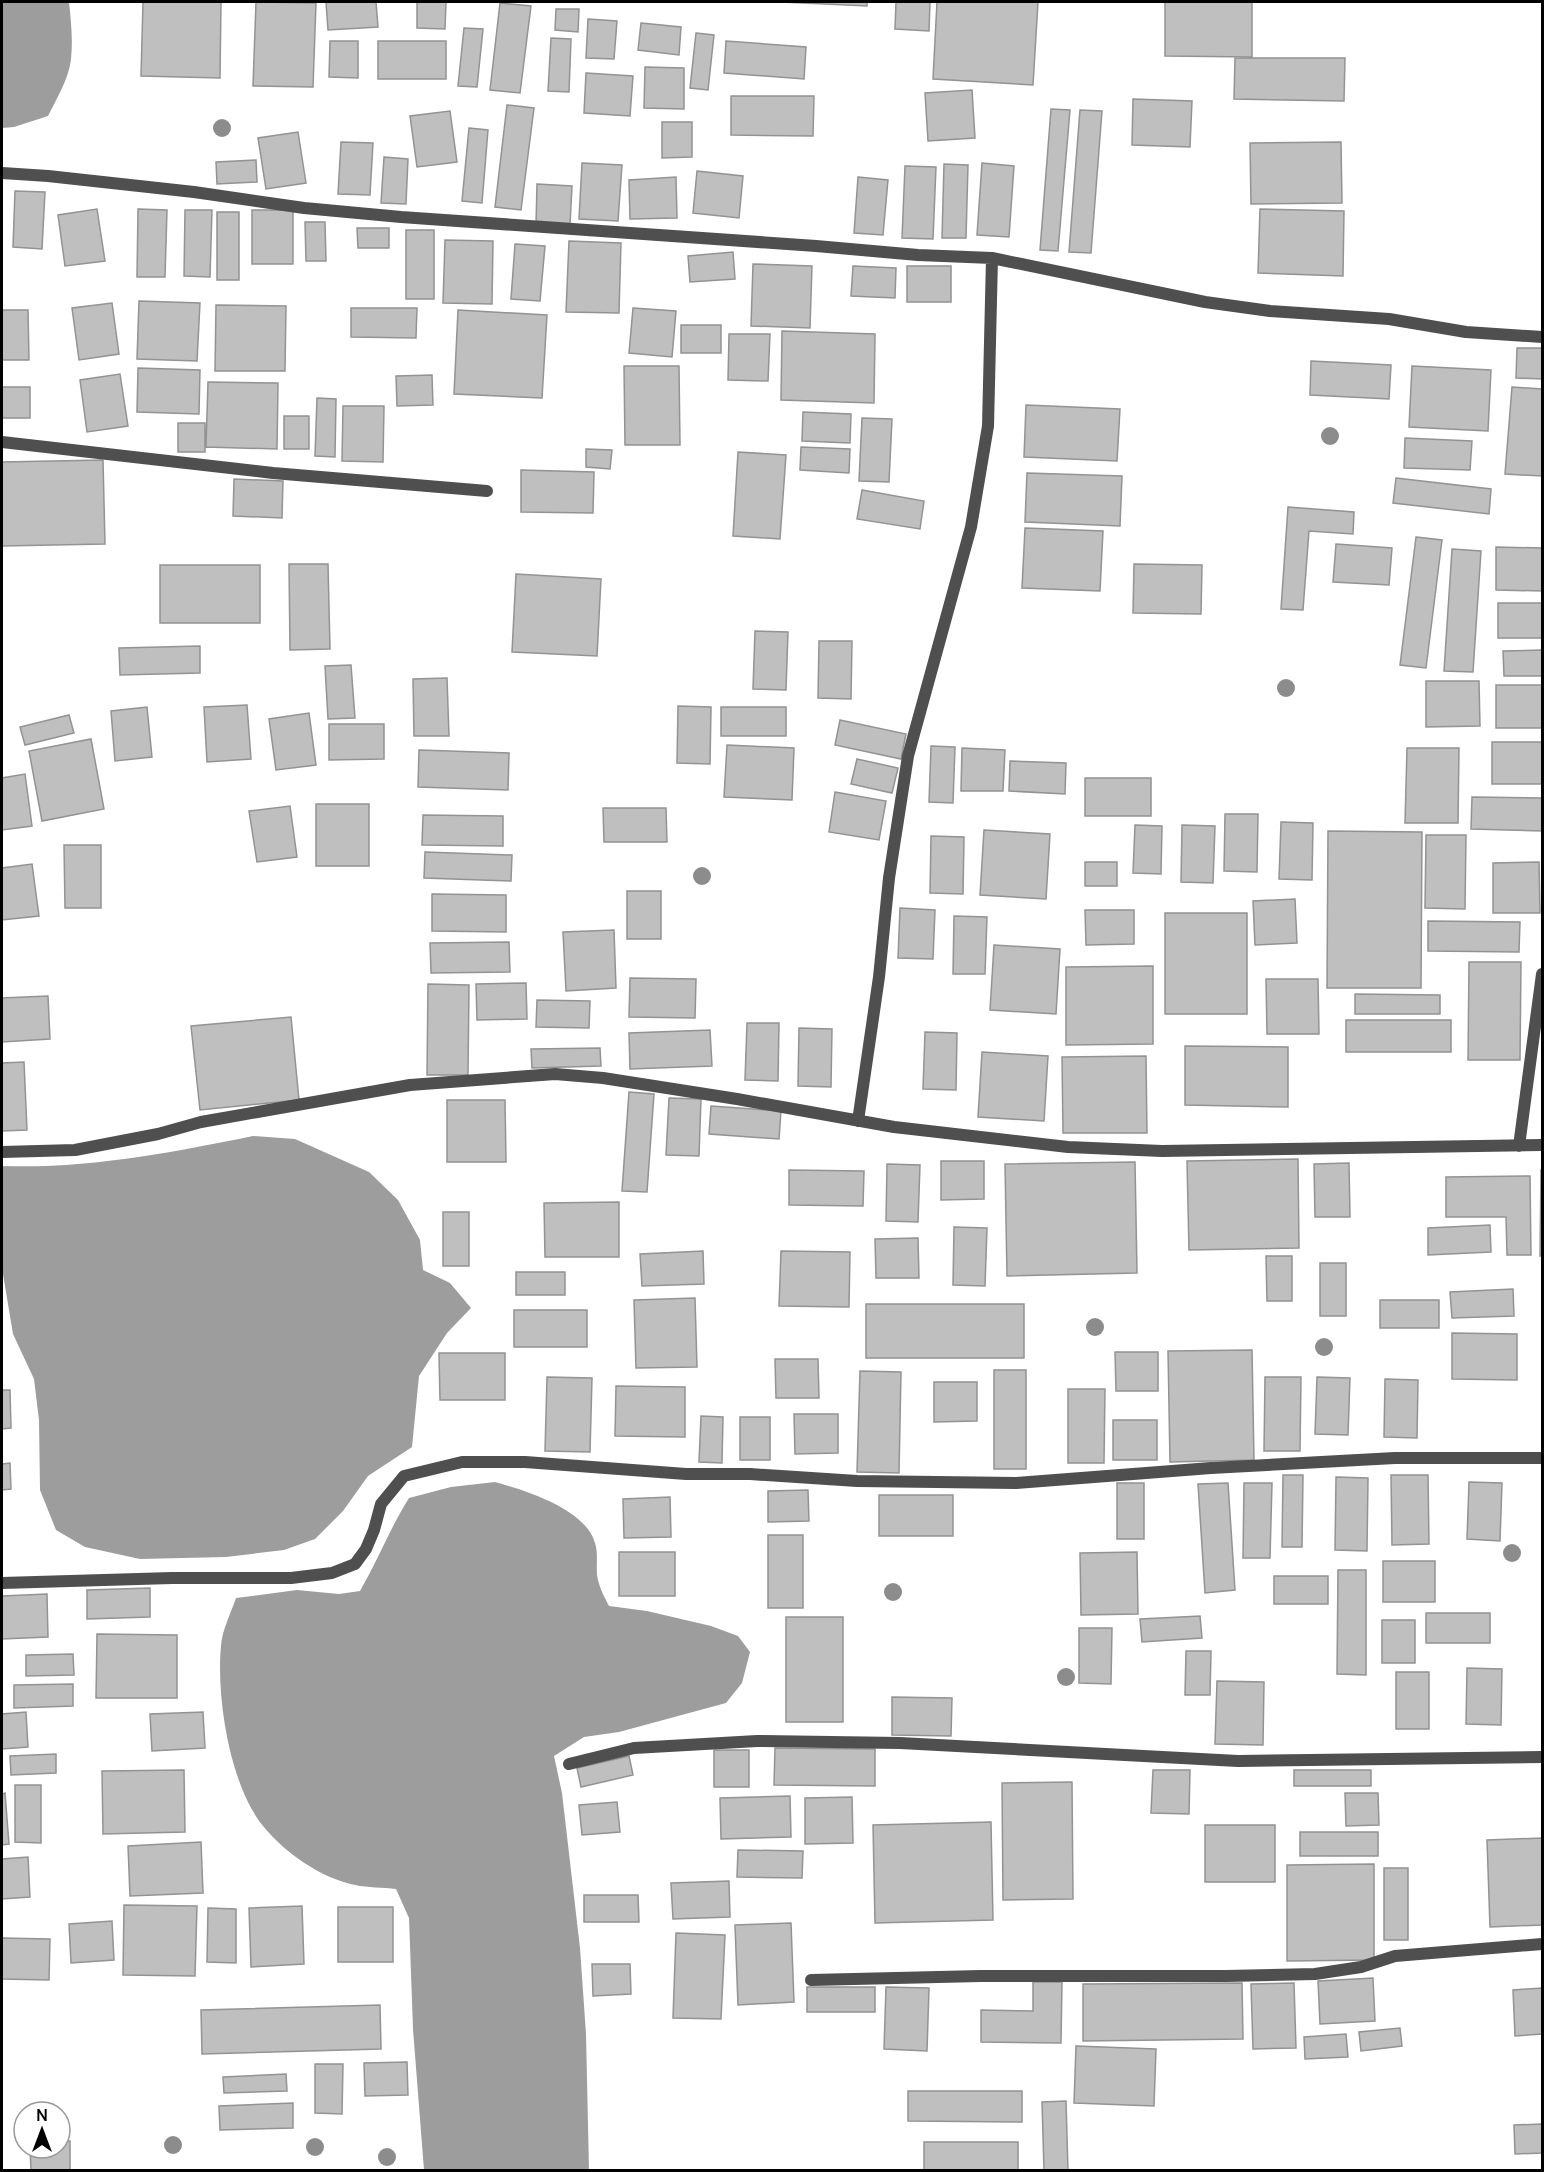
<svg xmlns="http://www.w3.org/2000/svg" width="1544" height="2172" viewBox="0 0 1544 2172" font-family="Manrope,sans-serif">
  <rect width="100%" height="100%" fill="#fff"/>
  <!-- water -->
  <path fill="#9d9d9d" d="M2,2H69C71,20 73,40 71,59C69,78 57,98 48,116L14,127L2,128Z
    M253,1136L295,1139L369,1172L398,1200L420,1240L423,1270L450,1283L471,1308L447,1333L419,1376L412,1447L368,1476L343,1511L315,1539L284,1550L226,1557L140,1559L85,1547L56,1530L40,1490L39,1420L34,1379L13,1334L2,1268V1166C87,1169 170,1153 253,1136Z
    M495,1482C524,1490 586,1509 595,1543C599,1555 595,1568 598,1580C600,1589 605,1598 609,1606L647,1611L711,1626L738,1636L750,1652L742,1683L726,1703L619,1732L584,1737L554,1756L562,1793L580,1948L586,2034L589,2170H424L413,2029L409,1918L396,1889C383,1887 368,1888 355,1885C321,1878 285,1853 263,1826C230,1786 216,1697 221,1646C222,1630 231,1613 236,1598L297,1590L339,1594L360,1591C378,1560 390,1528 409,1498L451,1487Z"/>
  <!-- building -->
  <path fill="#bfbfbf" stroke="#939393" stroke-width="1.5" d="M143,2H221L220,78L141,76Z
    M256,2L316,3L313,87L253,86Z
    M326,2H376L378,27L328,30Z
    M417,2H446L445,29L417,28Z
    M781,2H867V6Z
    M896,2H930L929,31L895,29Z
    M937,2H1038L1033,85L933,79Z
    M1165,2H1252V57L1165,56Z
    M500,3L531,6L520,93L490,90Z
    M556,9H579L578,32L555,30Z
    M588,19L617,21L614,59L586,58Z
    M641,23L681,27L679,55L638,50Z
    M464,28L483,29L477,87L458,86Z
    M696,33L714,35L708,90L690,88Z
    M551,38L571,39L569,92L548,91Z
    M330,41H358V78L329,77Z
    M378,41H446V79H378Z
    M726,41L806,47L804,79L724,73Z
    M1235,58H1345L1344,101L1234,99Z
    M645,67L684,68V109L644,108Z
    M586,73L633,76L630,116L584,113Z
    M972,90L975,138L928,141L925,93Z
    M731,96H814L813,136L731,135Z
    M1133,99L1192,101L1190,147L1132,145Z
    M507,105L534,108L521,210L495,207Z
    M1051,109L1070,110L1058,251L1040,250Z
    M1080,110L1102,111L1091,253L1069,252Z
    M450,111L457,162L417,167L410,116Z
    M662,122H692V157L662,158Z
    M469,128L488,130L482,203L462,201Z
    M298,132L306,183L266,189L258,138Z
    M341,142L373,143L370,195L338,194Z
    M1341,142L1342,203L1251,204L1250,143Z
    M384,157L408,159L406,204L381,203Z
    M256,160L257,182L217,184L216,162Z
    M582,163L622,165L618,221L579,219Z
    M982,163L1014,166L1009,237L977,235Z
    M944,164L968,165L966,238H942Z
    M905,166L936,167L933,239L902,238Z
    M697,171L743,176L739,218L693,213Z
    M676,177L677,218L630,219L629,180Z
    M858,177L888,180L883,235L854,233Z
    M537,184L572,186L570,225L536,224Z
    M15,191L45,192L42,249L13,247Z
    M97,209L105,261L65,266L58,215Z
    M138,209L167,210L165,277H137Z
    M1260,209L1344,211L1343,276L1258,273Z
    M185,210H212L210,277L184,276Z
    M252,210H293V264H252Z
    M217,212H239V280H217Z
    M305,222H325L326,261H306Z
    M357,228H389V248H358Z
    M406,230H434V299H406Z
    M445,240L493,241L492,304L443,303Z
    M569,241L621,243L619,313L566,312Z
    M515,244L545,246L540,301L511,299Z
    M733,252L735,279L690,282L688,256Z
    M753,264L812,266L810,328L751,326Z
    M853,266L896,268L895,298L851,296Z
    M907,266H951V302H907Z
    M139,301L200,303L197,361L137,359Z
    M112,303L119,354L79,360L72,308Z
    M216,305L286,306L285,371H215Z
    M351,308H417L416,338L351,337Z
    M633,308L676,311L672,357L629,353Z
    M2,310H28L29,360H2Z
    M458,310L547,315L542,398L454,394Z
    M681,325H721V353H681Z
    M782,331L875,334L874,403L781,400Z
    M729,334H770L768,381L728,380Z
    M1517,348H1542V379L1516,378Z
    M1311,361L1391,365L1389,399L1310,395Z
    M624,366H679L680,445H625Z
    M1412,366L1491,370L1488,431L1409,427Z
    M138,368L200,370L199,414L137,412Z
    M120,374L128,426L87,432L80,380Z
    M432,375L433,405L397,406L396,376Z
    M208,382L278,383L277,449L206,447Z
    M2,387H30V418H2Z
    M1512,387L1542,389V476L1505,474Z
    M317,398L336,399L335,457L315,456Z
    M1026,405L1120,409L1117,461L1024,457Z
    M343,406H384L383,462L342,461Z
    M803,412L851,414L850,443L802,441Z
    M284,416H309V449H284Z
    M862,418L892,419L889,482L859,481Z
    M178,423H205V452H178Z
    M1405,438L1472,441L1470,470L1404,468Z
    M801,447L850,449L849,473L800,470Z
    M586,449L612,450L610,469L586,467Z
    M738,452L786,455L780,539L733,536Z
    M103,460L105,544L2,546V462Z
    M521,470L594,472L593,513L521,512Z
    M1027,473L1122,476L1120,526L1025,522Z
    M1396,478L1491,489L1489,514L1393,503Z
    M234,479L283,481L282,518L233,516Z
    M862,490L924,501L920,529L857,519Z
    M1288,507L1354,512L1353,534L1309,531L1303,610L1281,609Z
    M1025,528L1103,531L1100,591L1022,588Z
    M1416,537L1442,540L1426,668L1400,665Z
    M1336,544L1392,548L1389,585L1333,582Z
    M1496,547L1542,548V591L1496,590Z
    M1452,549L1481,551L1473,672L1444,671Z
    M289,564H328L330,649L290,650Z
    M1134,564L1202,565L1201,614L1133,613Z
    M160,565H260V623H160Z
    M516,574L601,579L597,656L512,652Z
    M1498,603H1542V638H1498Z
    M755,631L788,632L786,690L753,689Z
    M819,641H852L851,699L818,698Z
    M200,646V673L120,675L119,648Z
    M1542,650V676H1504L1503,651Z
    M351,665L355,718L328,719L325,666Z
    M447,678L449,736H414L413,679Z
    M1426,681H1479L1480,726L1426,727Z
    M1496,685H1542V728H1496Z
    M247,705L251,759L207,762L204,707Z
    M678,706L711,707L710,764L677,763Z
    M147,707L152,757L115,761L111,711Z
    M721,707H786V736H721Z
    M309,713L316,765L276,770L269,719Z
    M69,715L74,733L25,745L20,727Z
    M840,720L906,734L901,759L835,745Z
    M329,724H384V759L329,760Z
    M91,739L104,809L42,821L29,751Z
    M1492,742H1542V784H1492Z
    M727,745L794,748L792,800L724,797Z
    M931,746L955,747L953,803L929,802Z
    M962,748L1005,750L1003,791H961Z
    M1407,748H1459L1458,823H1405Z
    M419,750L509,753L508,790L418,787Z
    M857,759L898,768L892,793L851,784Z
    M1010,761L1066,763L1065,794L1009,791Z
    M25,774L32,826L2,830V778Z
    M1085,778H1151V816H1085Z
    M835,792L886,801L879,840L829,832Z
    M1472,797L1542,798V831L1471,829Z
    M316,804H369V866H316Z
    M290,806L297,857L257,862L249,811Z
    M603,808H666L667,842H604Z
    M1225,814H1258L1257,872L1224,871Z
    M423,815L503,816V846L422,845Z
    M1281,822L1313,823L1312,880L1279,879Z
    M1135,825L1162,826L1161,874L1133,873Z
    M1182,825L1215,826L1213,883L1181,882Z
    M984,830L1050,834L1046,899L980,895Z
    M1328,831L1422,832L1421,988H1327Z
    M1426,835H1466L1465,909L1425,908Z
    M931,836L964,837L963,894L930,893Z
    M64,845H101V908H65Z
    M425,852L512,855L511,881L424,878Z
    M1085,862H1117V886H1085Z
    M1539,862L1540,913H1493V863Z
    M32,864L39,916L2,920V868Z
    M627,891H661V939H627Z
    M432,894L506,895V932L432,931Z
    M1295,899L1297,943L1255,945L1253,901Z
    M900,908L935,910L933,959L898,958Z
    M1085,910H1134V944L1086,945Z
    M1165,913H1247V1014H1165Z
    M954,916L987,917L985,974H953Z
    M1428,921L1520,922L1519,952L1428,951Z
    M614,930L616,988L566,991L563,932Z
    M509,942L510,972L431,973L430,943Z
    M994,945L1060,949L1056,1014L990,1010Z
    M1469,962H1521L1520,1060H1468Z
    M1153,966V1044L1066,1045V967Z
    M630,978L696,979L695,1018L629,1017Z
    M1266,979H1318L1319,1034H1267Z
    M526,983L527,1019L477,1020L476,984Z
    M428,984L469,985L468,1075H427Z
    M1355,994L1440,995V1014H1355Z
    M48,996L50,1039L2,1042V998Z
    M537,1000L590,1001L589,1028L536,1027Z
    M291,1017L299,1100L200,1110L191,1026Z
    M1346,1020H1451V1052H1346Z
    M747,1023H779L778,1081L745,1080Z
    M799,1028L832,1029L831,1087L798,1086Z
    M710,1030L712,1066L630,1069L629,1033Z
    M925,1032L957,1033L956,1090L923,1089Z
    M1185,1046L1288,1047V1107L1185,1105Z
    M600,1048L601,1066L532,1068L531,1049Z
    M982,1052L1048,1056L1044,1121L978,1117Z
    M1146,1056L1147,1133H1063L1062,1057Z
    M24,1062L27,1130L2,1131V1063Z
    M629,1092L654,1094L647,1192L622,1191Z
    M669,1098L701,1099L699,1156L666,1155Z
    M447,1100H505L506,1162H447Z
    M711,1106L781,1111L779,1139L709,1134Z
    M1298,1159L1299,1248L1189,1250L1187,1161Z
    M941,1161H984V1199L941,1200Z
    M1135,1162L1137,1273L1007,1276L1005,1164Z
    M1349,1163L1350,1217H1315L1314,1164Z
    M887,1164L920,1165L918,1222L886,1221Z
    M1541,1169L1542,1256H1540Z
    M789,1170L864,1171L863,1206L789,1205Z
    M1530,1176L1531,1255H1507L1506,1217H1446V1177Z
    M619,1202V1257H545L544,1203Z
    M443,1212H469V1266H443Z
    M1490,1225L1491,1252L1428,1255V1228Z
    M954,1227L987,1228L985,1286L953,1285Z
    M918,1238L919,1278H876L875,1239Z
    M703,1251L704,1284L642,1286L640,1254Z
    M781,1251L850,1252L849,1307L779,1306Z
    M1266,1256H1292V1301H1267Z
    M1320,1263H1346V1316H1320Z
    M516,1272H565V1295H516Z
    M1513,1289L1514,1316L1452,1318L1450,1292Z
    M695,1298L697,1367L636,1368L634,1300Z
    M1380,1300H1439V1328H1380Z
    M866,1304H1024V1358H866Z
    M514,1310H587V1347H514Z
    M1452,1333L1517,1334V1380L1452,1379Z
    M1252,1350L1254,1460L1170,1462L1168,1351Z
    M1115,1352H1158V1391H1116Z
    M439,1353H505V1400H440Z
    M775,1359H818L819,1398H776Z
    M994,1370H1026V1469H994Z
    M860,1371L901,1372L899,1473L857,1472Z
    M547,1377L592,1378L590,1452L545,1451Z
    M1265,1377H1301L1300,1451H1264Z
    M1317,1377L1350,1378L1348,1435L1315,1434Z
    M1385,1379L1418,1380L1417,1438L1384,1437Z
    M934,1382H977V1421L934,1422Z
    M616,1386L685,1387V1437L615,1436Z
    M1068,1389H1105L1104,1463H1068Z
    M2,1390H10L11,1428L2,1429Z
    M794,1414H838V1453L795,1454Z
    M701,1416L723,1417L722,1463L699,1462Z
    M740,1417H770V1460H740Z
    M1113,1420H1157V1460H1113Z
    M10,1463L11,1489L2,1490V1464Z
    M1283,1475H1303L1302,1547H1282Z
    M1391,1475H1428L1429,1544L1392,1545Z
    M1336,1477L1368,1478L1367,1551L1335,1550Z
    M1469,1482L1502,1483L1500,1541L1467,1539Z
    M1117,1483H1144V1539H1117Z
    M1228,1483L1235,1590L1205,1593L1198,1484Z
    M1244,1483H1272L1270,1558H1243Z
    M808,1490L809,1521L768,1522V1491Z
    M879,1495H953V1536H879Z
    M670,1497L671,1537L624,1538L623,1499Z
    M768,1535H803V1608H768Z
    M619,1552H675V1596H619Z
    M1137,1552L1138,1614L1081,1615L1080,1553Z
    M1383,1561H1435V1602H1383Z
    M1338,1570H1366V1675L1337,1674Z
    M1274,1576H1328V1604H1274Z
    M150,1588V1617L87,1619V1590Z
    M47,1594L48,1637L2,1639V1596Z
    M1426,1613H1490V1643H1426Z
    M1200,1616L1202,1638L1142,1642L1140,1619Z
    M786,1617H843V1722H786Z
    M1382,1620H1415V1663H1382Z
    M1079,1628H1112L1111,1684L1079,1683Z
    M97,1634L177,1635V1698H96Z
    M1186,1651H1211L1210,1695H1185Z
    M73,1654L74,1675L26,1676V1655Z
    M1467,1668L1502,1669L1501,1725L1466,1724Z
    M1396,1672H1429V1729H1396Z
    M1217,1681L1264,1682L1263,1745L1215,1744Z
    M73,1684V1706L14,1708V1685Z
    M892,1697L952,1698L951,1736L892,1735Z
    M26,1712L28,1747L2,1749V1714Z
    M203,1712L205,1748L152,1751L150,1714Z
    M775,1748L875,1749V1786L774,1785Z
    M714,1750H749V1787H714Z
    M56,1754V1773L11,1775L10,1756Z
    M629,1756L633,1775L581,1787L577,1768Z
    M184,1770L185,1832L103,1834L102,1771Z
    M1153,1770H1190L1189,1814L1151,1813Z
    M1294,1770H1371V1786H1294Z
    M1072,1782L1073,1899L1003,1900L1002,1783Z
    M15,1785H41V1843L15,1842Z
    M5,1793L9,1844L2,1845V1794Z
    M1345,1793H1378L1379,1825L1346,1826Z
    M790,1796L791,1837L721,1839L720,1798Z
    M852,1797L853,1843L805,1844V1798Z
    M617,1802L620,1832L582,1835L579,1805Z
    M991,1822L993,1920L875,1923L873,1825Z
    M1205,1825H1275V1882H1205Z
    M1300,1832H1378V1856H1300Z
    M1542,1838V1925L1490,1927L1487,1840Z
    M201,1842L203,1893L130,1896L128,1846Z
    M738,1850L803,1851L802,1878L737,1877Z
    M28,1857L30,1897L2,1899V1859Z
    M1374,1864V1960L1287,1961V1865Z
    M1384,1868H1408V1940H1384Z
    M729,1881L730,1917L673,1919L671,1883Z
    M584,1895H638L639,1922H584Z
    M124,1905L197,1906L195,1976L123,1975Z
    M302,1906L304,1964L251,1967L249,1908Z
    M338,1907H393V1962H338Z
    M208,1908L236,1909V1963L207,1962Z
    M112,1921L114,1960L71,1963L69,1924Z
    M791,1923L794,2002L738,2005L735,1925Z
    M676,1933L725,1935L721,2019L673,2018Z
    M2,1938L50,1939L49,1980L2,1979Z
    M592,1964H630L631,1994L593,1996Z
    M1373,1978L1375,2021L1320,2024L1318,1981Z
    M1033,1982H1062L1061,2043L981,2042V2010L1033,2011Z
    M1242,1983L1243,2039L1083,2041V1984Z
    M1294,1983L1296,2048L1253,2049L1251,1984Z
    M807,1987H875V2012H807Z
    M886,1987L929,1988L927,2051L884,2049Z
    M1542,1988V2034L1515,2036L1513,1990Z
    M380,2005L381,2049L202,2054L201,2010Z
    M1400,2028L1402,2046L1361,2051L1359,2032Z
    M1346,2034L1348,2057L1305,2059L1304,2037Z
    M1076,2046L1156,2049L1154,2106L1074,2103Z
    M407,2062L408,2095L365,2096L364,2063Z
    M315,2064H343L342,2114L315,2113Z
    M286,2074L287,2091L224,2093L223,2077Z
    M908,2091H1022V2122L908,2121Z
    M1066,2101L1068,2170H1044L1042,2102Z
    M293,2103V2128L220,2130L219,2106Z
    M1542,2124V2153L1515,2154L1514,2125Z
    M60,2141H70V2170H31L30,2148H60Z
    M924,2142H1018V2170H924Z"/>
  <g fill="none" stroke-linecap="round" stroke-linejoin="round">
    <!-- minor -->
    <path stroke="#4f4f4f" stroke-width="12" d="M2,173L48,176L194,192L304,208L401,217L816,246L918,255L992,258L1205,302L1270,311L1389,319L1466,332L1542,337
      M2,442L273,473L487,491
      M858,1121L879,977L889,878L908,756L971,527L988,426L992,258
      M1519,1146L1542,974
      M2,1152L75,1150L158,1134L201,1122L410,1085L555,1074L603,1078L737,1099L894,1127L1068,1147L1162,1151L1542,1145
      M2,1583L172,1578H291L332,1573L355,1564L366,1549L374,1530L381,1504L404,1476L462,1462H525L686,1474H750L857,1481L1016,1483L1211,1468L1395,1458H1542
      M569,1764L634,1748L757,1741L900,1743L1238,1761L1542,1757
      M811,1980L981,1976H1226L1315,1974L1361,1967L1395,1956L1542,1944"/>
  </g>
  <!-- trees -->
  <g fill="#8c8c8c">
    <circle cx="222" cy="128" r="9"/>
    <circle cx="1330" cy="436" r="9"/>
    <circle cx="1286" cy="688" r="9"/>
    <circle cx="702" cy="876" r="9"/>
    <circle cx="1095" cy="1327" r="9"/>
    <circle cx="1324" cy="1347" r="9"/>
    <circle cx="1512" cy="1553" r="9"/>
    <circle cx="893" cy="1592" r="9"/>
    <circle cx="1066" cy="1677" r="9"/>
    <circle cx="173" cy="2145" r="9"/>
    <circle cx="315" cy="2147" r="9"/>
    <circle cx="387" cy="2157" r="9"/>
  </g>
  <!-- border -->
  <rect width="1544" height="2172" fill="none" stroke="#000000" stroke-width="6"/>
  <!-- north arrow -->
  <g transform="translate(42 2130)"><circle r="28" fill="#ffffff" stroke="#999999" stroke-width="1.5"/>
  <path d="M0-4.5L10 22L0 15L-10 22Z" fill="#000000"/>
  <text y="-9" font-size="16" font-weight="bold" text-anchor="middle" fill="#000000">N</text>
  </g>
</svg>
